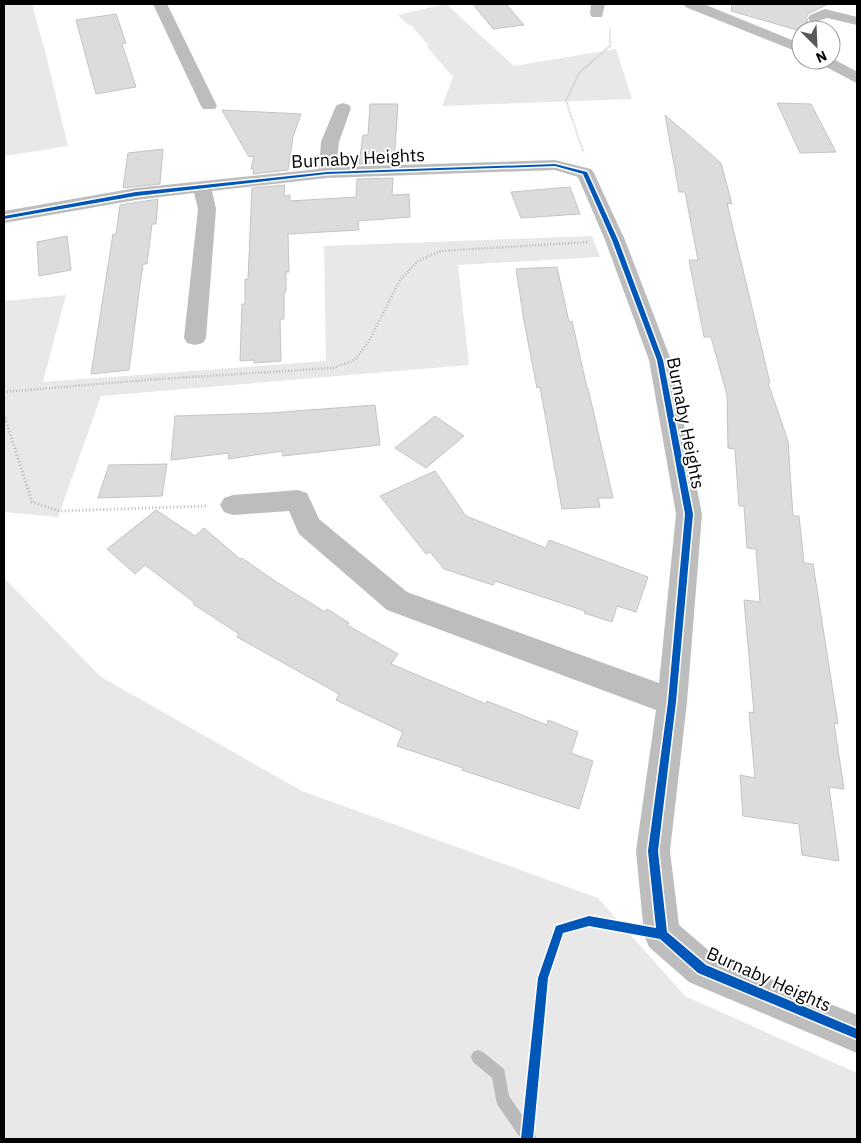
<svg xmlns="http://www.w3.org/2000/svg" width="861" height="1143" viewBox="0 0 861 1143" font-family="'IBM Plex Sans',sans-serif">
  <rect width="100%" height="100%" fill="#fff"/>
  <!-- green -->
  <path fill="#e8e8e8" d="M4,4H32L45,51L68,146L4,156Z
    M446,4L514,66L616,49L632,99L442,106L453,77L427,47L429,46L411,25H408L398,15Z
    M592,236L600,257L458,265L469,365L101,396L58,517L4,512V301L66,295L43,382L326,361L324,246Z
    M4,578L101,677L302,791L598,898L685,996L857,1073V1139H4Z"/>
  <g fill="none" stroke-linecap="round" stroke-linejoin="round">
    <!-- stream -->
    <path fill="#bababa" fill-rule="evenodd" d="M478,1050L483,1052L504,1069L509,1096L535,1134L537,1139H521L497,1104L492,1078L473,1062L471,1057L473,1052Z"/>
  </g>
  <!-- building -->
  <path fill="#dcdcdc" stroke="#c4c4c4" d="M473,4H506L524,25L493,29Z
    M732,4H828L808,14L806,17L808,21L797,30L731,11Z
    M116,14L126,43L122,44L136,87L96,94L76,20Z
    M777,103L811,104L836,152L800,153Z
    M370,104H398L394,163L359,164L363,135H368Z
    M222,110L301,114L293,137L288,170L253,174L254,169H251L254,156L249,157Z
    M665,115L721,163L732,204L727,203L770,383H768L788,441L793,516H799L804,563L813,564L838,724L834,723L844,789L829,787L839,861L802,855L799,824L743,816L740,775L755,778L749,712L754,713L744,600L760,602L756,549L747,548L744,506H739L735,449L728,448L727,395L711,337H704L689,260H698L685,192H679Z
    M163,149L160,184L123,188L128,153Z
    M393,178L392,195L409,194L410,217L358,221L359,230L288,234L289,272H286V292L284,293V319H280L281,361L254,363V360L240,361L242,304H245V279H248L252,188L285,185L284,196L290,195V201L356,197L357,179Z
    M570,187L580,214L521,218L511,192Z
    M158,199L156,224H152L147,264H143L140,285L129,370L91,374L113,234H116L120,205Z
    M67,236L71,270L39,276L37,242Z
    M557,267L569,322L572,321L587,388H588L613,498H598L600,507L562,509L540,387L537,388L524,321L516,269Z
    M375,405L380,445L283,456L282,451L228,459L229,453L171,460L175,416L270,413Z
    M435,416L464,436L426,468L395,448Z
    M167,464L162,496L98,498L109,465Z
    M435,471L466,516L546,548L549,540L648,577L636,612L617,606L612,622L584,613L585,611L495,581L493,585L444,569L430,552L426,554L380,496Z
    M156,510L195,536L204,528L240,559L242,558L275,581L325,612L327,609L349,623L347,625L398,654L391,664L486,704L487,701L547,725L548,720L578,732L571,753L593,761L579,809L462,770L463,768L397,746L403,732L336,700L339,694L237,637L239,634L193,604L195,603L145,565L135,574L107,549Z"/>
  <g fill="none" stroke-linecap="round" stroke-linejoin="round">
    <defs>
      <path id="major" d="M684,4H703L801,44V53L686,7Z
        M831,58L857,72V83L819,63L816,60H831Z"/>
    </defs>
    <!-- major casing -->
    <use href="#major" stroke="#dbdbdb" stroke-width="1"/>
    <!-- path-far3 -->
    <path stroke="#b8b8b8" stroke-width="2" stroke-dasharray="0.5 1" stroke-linecap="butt" d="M583,151L566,101L579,73L610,46V29"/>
    <!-- path-far2 -->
    <path stroke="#b8b8b8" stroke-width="2.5" stroke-dasharray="1 2" stroke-linecap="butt" d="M4,392L158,379L333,368L355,360L369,341L400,280L418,261L441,251L588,242
      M4,416L5,420"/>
    <!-- path-far1 -->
    <path stroke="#b8b8b8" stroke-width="3" stroke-dasharray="1 2.5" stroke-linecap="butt" d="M5,418L32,502L59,511L207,506"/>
    <!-- path -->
    <path stroke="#b8b8b8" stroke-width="4.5" stroke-dasharray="2 3" stroke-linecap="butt" d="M527,1139L543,978L559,929L589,921L628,928"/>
    <!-- minor -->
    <path fill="#bdbdbd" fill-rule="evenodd" d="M153,4H167L217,106L215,109H203L201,106Z
      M591,4H605L602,17H592L590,14Z
      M825,9L857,17V25L827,18L815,22L810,21L808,18L810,15Z
      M343,103L349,105L351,108L339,142L336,167L555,160L591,169L594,173L625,240L671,360L702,514L687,702L670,851L679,925L715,956L857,1015V1053L689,982L649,947L644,934L636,851L656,710L387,610L299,534L289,511L233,515L224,512L220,505L224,498L233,495L298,490L307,493L319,519L407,592L659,683L676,514L649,360L605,240L578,177L555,170L327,178L212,191L216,209L206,338L203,343L195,345L187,343L184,338L198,209L194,193L136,200L4,223V211L136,188L319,169L321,142L335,108L337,105Z"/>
    <!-- major -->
    <use href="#major" fill="#bdbdbd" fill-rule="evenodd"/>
    <defs>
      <path id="cycleway" d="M555,164L587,172L618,240L663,360L693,514L676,702L658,851L667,932L706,965L857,1029V1039L698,973L660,939L589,926L563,933L548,978L533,1139H521L538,978L556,926L589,916L656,928L648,851L668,702L685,514L657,360L612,240L583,174L555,166L327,174L136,196L4,219V216L136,192L327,172Z"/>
    </defs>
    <!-- cycleway casing -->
    <use href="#cycleway" stroke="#fff" stroke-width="3"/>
    <!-- cycleway -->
    <use href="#cycleway" fill="#0057b8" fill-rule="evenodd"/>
  </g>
  <g text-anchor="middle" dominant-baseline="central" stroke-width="4" stroke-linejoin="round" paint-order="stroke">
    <!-- street labels -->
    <g font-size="18" fill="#000" stroke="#fff">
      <text transform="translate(358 158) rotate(-3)">Burnaby Heights</text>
      <text transform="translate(686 423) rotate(79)">Burnaby Heights</text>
      <text transform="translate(769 979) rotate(24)">Burnaby Heights</text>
    </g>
  </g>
  <!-- border -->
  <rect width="861" height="1143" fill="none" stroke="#000000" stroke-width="10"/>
  <!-- north arrow -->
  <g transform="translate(816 45) rotate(156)"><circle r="24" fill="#ffffff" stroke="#999999"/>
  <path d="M0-4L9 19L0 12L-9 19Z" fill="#595959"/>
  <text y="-8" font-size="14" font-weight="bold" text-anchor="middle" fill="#000000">N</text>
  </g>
</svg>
